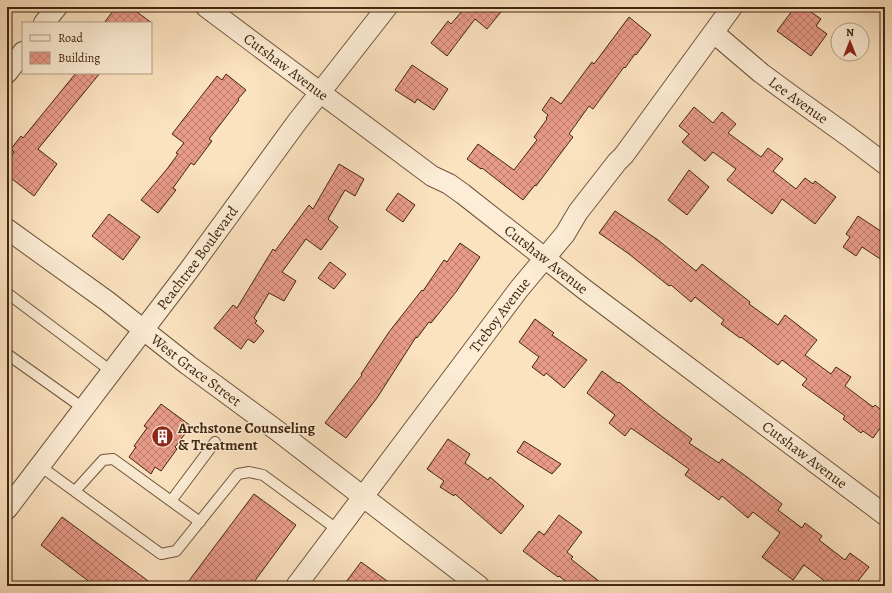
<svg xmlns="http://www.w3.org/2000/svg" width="892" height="593" viewBox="0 0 892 593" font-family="Alegreya,serif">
  <defs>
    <pattern id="building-cross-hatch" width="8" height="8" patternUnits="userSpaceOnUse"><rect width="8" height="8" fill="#e99b89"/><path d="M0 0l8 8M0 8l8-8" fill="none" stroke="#be7e6f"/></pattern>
  </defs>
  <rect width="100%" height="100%" fill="#fce3c0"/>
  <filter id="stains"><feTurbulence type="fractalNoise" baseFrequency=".005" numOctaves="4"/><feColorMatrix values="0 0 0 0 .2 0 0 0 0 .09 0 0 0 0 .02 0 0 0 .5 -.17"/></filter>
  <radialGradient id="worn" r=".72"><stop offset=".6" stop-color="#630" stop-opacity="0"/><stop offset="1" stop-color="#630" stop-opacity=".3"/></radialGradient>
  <!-- building -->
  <path fill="url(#building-cross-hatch)" stroke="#422610" d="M116,7H130L152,23H104Z
    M459,7H505L487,29L475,19L447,56L431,43L448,21L451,24L463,10Z
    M795,7H804L821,19L816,26L827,34L811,56L777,31Z
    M629,17L651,35L636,55L635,54L625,68L624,67L593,109L589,106L569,134L573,137L536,186L535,185L523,200L482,168L481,169L467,159L478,144L514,170L537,140L534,137L547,119L546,118L548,115L542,110L551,97L561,104L592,62L594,64Z
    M412,65L448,89L434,110L417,99L415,103L395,90Z
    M76,73H100L38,149L57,164L34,196L7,175V162L14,152L11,149L21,136L23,138Z
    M226,74L246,90L238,99L239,100L209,139L212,141L194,165L191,163L173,188L176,190L158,213L141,200L167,169L178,154L176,153L184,143L172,134L217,76L222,80Z
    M694,107L713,123L722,112L736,124L728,133L761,157L768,148L783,159L773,171L796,189L805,178L813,184L815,181L836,197L815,224L782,199L772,214L727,180L736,169L713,152L705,161L682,142L689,134L679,126Z
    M339,164L364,179L355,196L345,190L328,219L338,227L321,250L306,239L282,272L296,281L284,301L269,293L254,318L257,321L255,323L264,331L254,343L248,339L241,349L214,328L233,305L237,308L273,249L275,251L309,205L313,209Z
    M689,170L709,187L687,215L668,200Z
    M398,193L415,205L403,222L386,210Z
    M615,211L658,240L696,271L702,264L750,302L749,304L778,325L785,315L817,340L805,355L831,374L836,367L851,377L845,386L873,407L875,405L885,413V421L873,438L863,431L861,433L843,419L845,416L802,385L807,379L782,360L778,365L741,337L740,338L721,324L724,320L695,297L691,302L671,285L669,286L629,254L599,233Z
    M109,214L140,237L123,260L92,236Z
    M858,216L885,234V262L862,247L856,256L843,247L850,237L846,234Z
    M460,243L480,257L456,292L431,323L429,322L417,338L416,337L377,398L346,438L325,423L362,375L361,374L389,332L422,290L423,291L444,260L447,262Z
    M330,262L346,274L334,289L318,278Z
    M535,319L554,333L552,335L587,360L564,388L546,373L544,376L532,367L539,357L519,342Z
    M602,371L618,383L619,382L660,415L692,439L689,443L719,463L722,459L747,477L782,504L778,510L802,528L805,523L822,536L819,540L845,560L850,553L869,567L854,586H831L804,565L793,580L762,557L780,533L753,512L748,518L722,496L719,500L685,475L689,469L631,428L625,436L609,423L615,415L587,393Z
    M161,404L191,426L175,447L177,449L161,471L155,467L151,474L129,457L136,447L134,446L147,428L144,426Z
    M448,439L470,454L465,463L488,480L490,477L524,506L501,534L455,494L454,496L440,487L444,481L427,469Z
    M524,441L561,464L552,474L517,452Z
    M254,494L296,525L251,586H185Z
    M559,515L582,532L567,552L573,557L571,559L605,586H572L559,576L558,577L523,551L539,531L544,535Z
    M62,517L155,586H95L41,545Z
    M361,562L394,586H343Z"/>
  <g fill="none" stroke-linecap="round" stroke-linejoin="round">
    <defs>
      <path id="lane" d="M7,293L111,371
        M7,354L83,408
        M40,466L161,554L176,551L238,474L249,472L263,475L338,530
        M75,491L103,460L113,459L200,522
        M171,501L215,442"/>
      <g id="street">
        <path id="s1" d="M206,7L432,176L449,184L463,194L584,289L885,515"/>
        <path d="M44,23L57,7"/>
        <path id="s2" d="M714,33L761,73L795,98L848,136L885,164"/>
        <path d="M7,73L23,52"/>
        <path id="s3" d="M7,229L107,301L188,365L279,432L479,586"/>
        <path id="s4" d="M7,509L189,270L297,122L387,7"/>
        <path id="s5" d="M296,586L519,289L565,234L578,212L617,162L624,155L732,7"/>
      </g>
    </defs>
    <!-- lane casing -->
    <use href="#lane" stroke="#70553c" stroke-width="12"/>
    <!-- street casing -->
    <use href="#street" stroke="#70553c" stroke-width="22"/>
    <!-- lane -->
    <use href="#lane" stroke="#fdedd6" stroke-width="10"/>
    <!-- street -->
    <use href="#street" stroke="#fdedd6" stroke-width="20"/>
  </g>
  <!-- icons -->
  <defs>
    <symbol id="building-disc" viewBox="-11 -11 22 22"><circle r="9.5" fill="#8f2418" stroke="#fdedd6"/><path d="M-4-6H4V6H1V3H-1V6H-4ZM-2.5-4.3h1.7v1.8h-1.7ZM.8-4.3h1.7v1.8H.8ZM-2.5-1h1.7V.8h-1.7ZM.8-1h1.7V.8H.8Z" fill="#fff"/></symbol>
  </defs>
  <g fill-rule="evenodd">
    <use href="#building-disc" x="150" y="424" width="25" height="25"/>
  </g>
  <g text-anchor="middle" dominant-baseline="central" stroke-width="3" stroke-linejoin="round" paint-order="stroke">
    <!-- street labels -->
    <g font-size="15" fill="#422610" stroke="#fdedd6">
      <text stroke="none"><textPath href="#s1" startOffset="100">Cutshaw Avenue</textPath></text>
      <text stroke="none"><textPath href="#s2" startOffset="108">Lee Avenue</textPath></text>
      <text stroke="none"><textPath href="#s4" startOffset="315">Peachtree Boulevard</textPath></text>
      <text stroke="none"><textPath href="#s1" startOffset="424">Cutshaw Avenue</textPath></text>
      <text stroke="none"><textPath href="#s5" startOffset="339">Treboy Avenue</textPath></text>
      <text stroke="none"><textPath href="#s3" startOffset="236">West Grace Street</textPath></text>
      <text stroke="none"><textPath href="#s1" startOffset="748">Cutshaw Avenue</textPath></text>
    </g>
    <!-- poi labels -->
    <g font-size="15" font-weight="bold" fill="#422610" stroke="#fdedd6" text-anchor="start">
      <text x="178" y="428">Archstone Counseling<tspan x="178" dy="17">&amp; Treatment</tspan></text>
    </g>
  </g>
  <!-- margin -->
  <rect width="892" height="593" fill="none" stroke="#fce3c0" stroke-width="24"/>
  <rect x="8" y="8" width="876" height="577" fill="none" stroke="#422610" stroke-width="2"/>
  <rect x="12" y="12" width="868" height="569" fill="none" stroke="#422610"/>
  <!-- legend -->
  <rect x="22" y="22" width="130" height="52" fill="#fdedd6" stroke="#b29d87"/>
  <rect x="30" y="35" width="20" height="6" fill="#fdedd6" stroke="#b29d87"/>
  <text x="58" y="42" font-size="12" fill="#422610">Road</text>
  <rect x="30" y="52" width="20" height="12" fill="url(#building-cross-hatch)" stroke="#b29d87"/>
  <text x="58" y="62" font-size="12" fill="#422610">Building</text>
  <!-- north arrow -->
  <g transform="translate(850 42)"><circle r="19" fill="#fdedd6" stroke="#b29d87"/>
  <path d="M0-3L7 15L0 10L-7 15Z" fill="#8f2418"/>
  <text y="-6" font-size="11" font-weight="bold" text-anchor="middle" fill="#422610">N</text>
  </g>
  <rect width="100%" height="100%" filter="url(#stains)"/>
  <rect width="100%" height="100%" fill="url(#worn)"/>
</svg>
